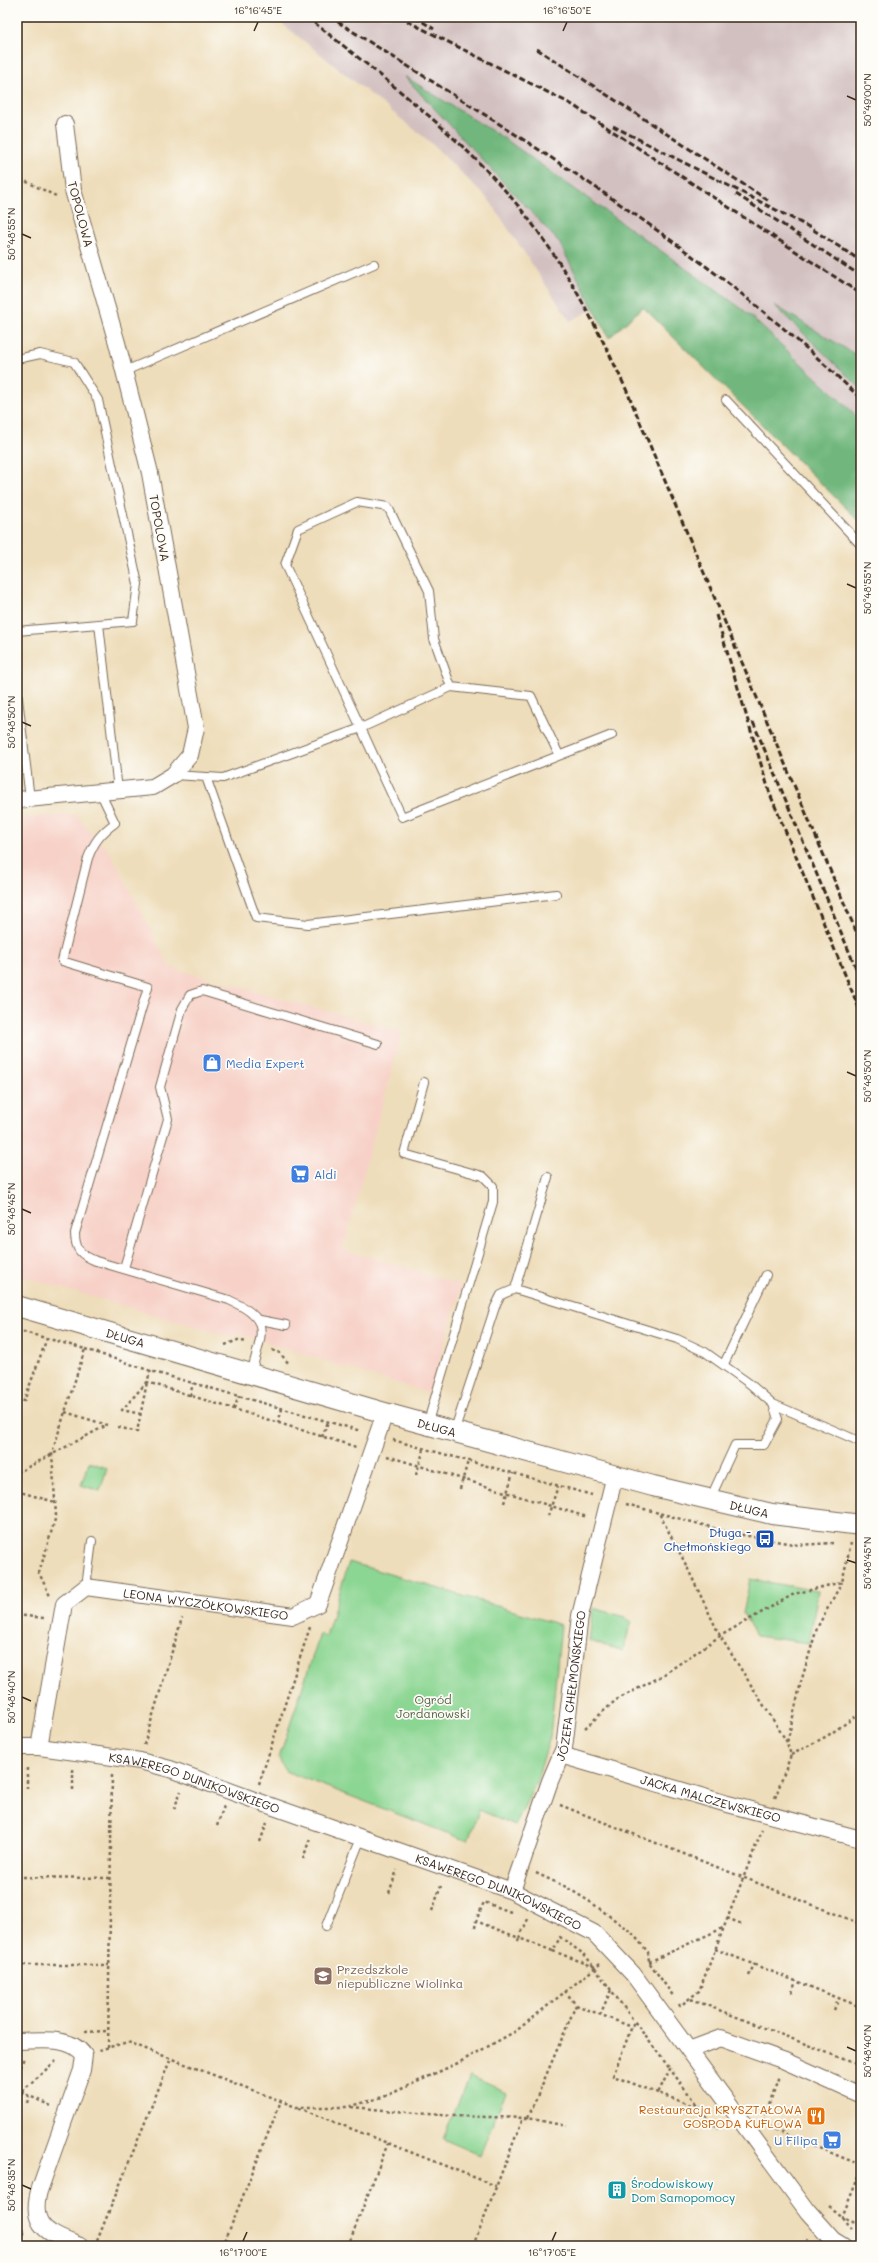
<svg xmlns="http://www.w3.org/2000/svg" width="878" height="2263" viewBox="0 0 878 2263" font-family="Mali,sans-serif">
  <rect width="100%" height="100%" fill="#fdfcf7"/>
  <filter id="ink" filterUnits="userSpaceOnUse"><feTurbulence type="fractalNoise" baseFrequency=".025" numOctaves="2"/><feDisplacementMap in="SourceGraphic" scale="8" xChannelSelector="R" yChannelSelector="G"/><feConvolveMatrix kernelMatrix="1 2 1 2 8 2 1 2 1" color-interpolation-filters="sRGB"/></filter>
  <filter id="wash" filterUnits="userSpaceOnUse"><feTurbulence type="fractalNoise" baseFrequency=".012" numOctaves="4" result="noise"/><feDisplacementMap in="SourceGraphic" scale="16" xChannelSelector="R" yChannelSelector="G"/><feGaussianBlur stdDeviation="0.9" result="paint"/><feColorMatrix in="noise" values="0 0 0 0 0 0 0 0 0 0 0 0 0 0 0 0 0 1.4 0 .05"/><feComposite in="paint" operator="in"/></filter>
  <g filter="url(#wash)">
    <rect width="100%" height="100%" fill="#eeddba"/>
    <!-- built -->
    <path fill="#f7d1c7" d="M75,814L111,854L169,966L182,971L402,1032L343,1249L462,1285L429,1393L239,1334L231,1337L17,1275V819Z"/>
    <!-- industrial -->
    <path fill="#d2bfc0" d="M274,17H861V509L626,292L570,321L489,200L430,142Z"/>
    <!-- green -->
    <path fill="#8cd693" stroke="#648058" d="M89,1462L107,1468L100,1491L81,1485Z
      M349,1562L561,1625L550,1737L536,1783L515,1825L479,1810L468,1841L285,1771L279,1758L320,1634L326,1636Z
      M750,1579L818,1591L809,1643L756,1636L743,1613Z
      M593,1608L625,1617L631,1622L623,1651L589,1641Z
      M470,2076L506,2092L480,2155L443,2139Z"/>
    <!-- forest -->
    <path fill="#71b77d" stroke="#56704e" d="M404,76L505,139L745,311L861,420V523L643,307L609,338L559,242Z
      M774,305L861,358V389Z"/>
  </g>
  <g filter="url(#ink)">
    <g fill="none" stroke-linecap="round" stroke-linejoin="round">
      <defs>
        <path id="service" d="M17,359L40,354L74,362L98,400L138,584L133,621L17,631
          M125,371L374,264
          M726,400L861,545
          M99,624L118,790
          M451,687L434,639L429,591L388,507L357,502L298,529L285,565L361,728L451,687L531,696L559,755
          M17,690L30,799
          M174,775L223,778L361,728L402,817L612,735
          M206,777L256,918L308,924L556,894
          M100,792L115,823C101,833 94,842 88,858L62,961L148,987L75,1233C75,1250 81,1255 96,1261L229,1300C274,1320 261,1333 251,1374
          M424,1082L404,1154L483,1176L493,1186V1202L427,1425
          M124,1268L168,1119L160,1087L182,1009L190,995L202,991L378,1044
          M515,1289L677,1339L705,1352L750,1384L773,1404L778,1419L764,1445H735L710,1499
          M260,1320L286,1325
          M724,1364L766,1275
          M773,1404L861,1442
          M454,1432L495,1307L501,1295L515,1289L548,1177
          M86,1587L92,1541
          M326,1926L361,1838"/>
        <g id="minor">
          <path d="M17,800L153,787L173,775L190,755L196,728L150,473L117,343L73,190L65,124"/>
          <path id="s1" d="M17,1747H39L113,1757L140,1761L170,1769L254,1800L512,1891L594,1933L633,1974L808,2212L833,2240L843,2246"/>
          <path id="s2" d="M39,1747L64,1604L86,1587L293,1616L318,1604L385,1413"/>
          <path id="s3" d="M561,1755L724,1803L861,1839"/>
          <path id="s4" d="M512,1891L550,1781L564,1748L580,1616L615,1475"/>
          <path d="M17,2041C38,2041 70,2035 84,2055L82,2070L39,2191C29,2228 50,2234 80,2246"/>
          <path d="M689,2050L721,2038L785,2061L861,2095"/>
        </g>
        <g id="tertiary">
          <path id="s5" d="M17,1306L385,1413L653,1486L772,1514L861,1525"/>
        </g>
      </defs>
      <!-- service casing -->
      <use href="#service" stroke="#7a6955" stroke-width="10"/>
      <!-- minor casing -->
      <use href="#minor" stroke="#7a6955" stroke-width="18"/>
      <!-- tertiary casing -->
      <use href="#tertiary" stroke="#7a6955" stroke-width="22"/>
      <!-- path -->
      <path stroke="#7a6955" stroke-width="2.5" stroke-dasharray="3 3" stroke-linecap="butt" d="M17,174L23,180L56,196
        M17,1330L85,1349L52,1453L56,1516L39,1573L50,1596
        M225,1345L238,1340L246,1342
        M85,1349L154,1372L361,1431
        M272,1350L280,1353L289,1364
        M151,1370L147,1382L356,1447
        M190,1396L193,1383
        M17,1398L24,1401L47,1338
        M234,1409L239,1396
        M65,1412L107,1425
        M141,1414L122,1410L146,1383
        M278,1423L282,1409
        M118,1427L137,1432L147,1382
        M322,1437L328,1422
        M393,1440L592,1495
        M387,1456L587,1517
        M17,1473L107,1425
        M416,1475L424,1449
        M460,1489L468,1461
        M17,1490L20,1492L55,1502
        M504,1503L513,1473
        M626,1504L659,1513
        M548,1516L558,1486
        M17,1615L44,1618
        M585,1728L616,1700L660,1677L720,1636L794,1594L842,1582L851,1543
        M787,1742L720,1636L685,1563L659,1513L732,1533L798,1545L833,1543
        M144,1745L182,1618
        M791,1755L827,1736L861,1713
        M259,1784L310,1627
        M27,1789V1766
        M73,1790V1769
        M775,1798L791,1755L787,1743L801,1682L817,1628L842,1582
        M560,1805L861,1924
        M174,1809L181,1791
        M217,1826L224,1806
        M260,1842L267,1823
        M303,1859L310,1838
        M536,1873L566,1887L592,1903L632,1933L648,1952L649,1962L674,1997
        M17,1877L111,1878
        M389,1893L397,1870
        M432,1911L441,1886
        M511,1912L484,1902L476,1921L519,1938L517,1944
        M727,1918L742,1924
        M528,1919L519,1938L553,1951
        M475,1928L476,1921
        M715,1949L861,2007
        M649,1962L723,1928
        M17,1965H109
        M595,1967L553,1951L560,1937L585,1955L611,1990
        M749,1976L754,1964
        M792,1993L796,1981
        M691,1999L861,2066
        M679,2004L680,2006L699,1991L762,1830
        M576,2005L632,2027
        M834,2010L839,1998
        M600,2015L611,1990L634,2021
        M85,2032L108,2031
        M108,2048L112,1774
        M99,2050L128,2042L296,2107H348L386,2096L458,2063L516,2031L600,1964
        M17,2079L24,2057
        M17,2091L21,2092L58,2059
        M21,2092L51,2106
        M658,2093L613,2076L634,2021L670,2069
        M27,2103L29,2096
        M697,2105H691L658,2093L670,2069L697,2105L718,2129
        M351,2107L451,2116L528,2118L566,2126
        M299,2108L496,2186
        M528,2118L576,2005L565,1991
        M763,2121L779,2077
        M769,2128L861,2165
        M861,2171L842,2217L861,2224
        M828,2206L842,2217L851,2229
        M17,2229L24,2230
        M97,2241L171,2058
        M18,2246L24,2231
        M223,2246L281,2101
        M348,2246L388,2143
        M473,2246L523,2118
        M807,2246L808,2239"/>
      <!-- service -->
      <use href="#service" stroke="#fff" stroke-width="8"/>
      <!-- minor -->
      <use href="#minor" stroke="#fff" stroke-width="16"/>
      <!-- tertiary -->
      <use href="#tertiary" stroke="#fff" stroke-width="20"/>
      <!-- rail -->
      <path stroke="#3b2a1e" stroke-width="3" stroke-dasharray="6 3" stroke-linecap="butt" d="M307,17C380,75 455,131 515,202C562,258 595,323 626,389L861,943
        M330,17C514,134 705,246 861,399
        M399,17L571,104L861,294
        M415,17L434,29
        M537,49L769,201
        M613,126L809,227L861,261
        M736,194L861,276
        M716,615L770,794L861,1013
        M753,722L861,980"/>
    </g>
  </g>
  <!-- ticks -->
  <path fill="none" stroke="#3b2a1e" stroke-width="1.5" d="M254,31L258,22M563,31L567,22M847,96L856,100M22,234L31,238M847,584L856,588M22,722L31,726M847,1072L856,1076M22,1209L31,1213M847,1560L856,1563M22,1697L31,1701M847,2047L856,2051M22,2185L31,2189M243,2241L247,2232M552,2241L556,2232"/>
  <!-- icons -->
  <defs>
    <symbol id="shop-square" viewBox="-11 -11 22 22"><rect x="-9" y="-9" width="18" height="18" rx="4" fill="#3f7fe0" stroke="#fdfcf7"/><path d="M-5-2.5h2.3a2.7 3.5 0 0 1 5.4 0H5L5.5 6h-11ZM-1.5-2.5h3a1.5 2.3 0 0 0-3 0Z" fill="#fff"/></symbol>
    <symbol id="supermarket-square" viewBox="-11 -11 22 22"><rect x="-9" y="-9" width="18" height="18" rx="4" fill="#3f7fe0" stroke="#fdfcf7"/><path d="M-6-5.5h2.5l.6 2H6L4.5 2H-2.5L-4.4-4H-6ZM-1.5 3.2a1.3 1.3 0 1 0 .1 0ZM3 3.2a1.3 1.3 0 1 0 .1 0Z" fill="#fff"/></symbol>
    <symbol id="bus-square" viewBox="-11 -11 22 22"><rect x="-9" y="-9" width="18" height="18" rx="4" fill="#1a4fb4" stroke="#fdfcf7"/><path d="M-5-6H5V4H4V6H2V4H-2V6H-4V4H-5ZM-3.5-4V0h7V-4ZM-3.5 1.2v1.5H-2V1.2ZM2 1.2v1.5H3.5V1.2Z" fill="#fff"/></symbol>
    <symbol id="school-square" viewBox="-11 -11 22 22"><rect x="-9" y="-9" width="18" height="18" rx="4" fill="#8d6e63" stroke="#fdfcf7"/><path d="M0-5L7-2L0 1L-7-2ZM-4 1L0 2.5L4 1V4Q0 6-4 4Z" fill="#fff"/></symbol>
    <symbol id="restaurant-square" viewBox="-11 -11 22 22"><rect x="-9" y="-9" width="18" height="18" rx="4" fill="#e8710a" stroke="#fdfcf7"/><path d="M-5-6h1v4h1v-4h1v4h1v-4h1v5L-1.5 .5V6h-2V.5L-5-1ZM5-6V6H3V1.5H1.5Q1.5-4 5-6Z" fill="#fff"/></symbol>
    <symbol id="building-square" viewBox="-11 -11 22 22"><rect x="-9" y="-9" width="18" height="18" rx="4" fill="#0f9aa8" stroke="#fdfcf7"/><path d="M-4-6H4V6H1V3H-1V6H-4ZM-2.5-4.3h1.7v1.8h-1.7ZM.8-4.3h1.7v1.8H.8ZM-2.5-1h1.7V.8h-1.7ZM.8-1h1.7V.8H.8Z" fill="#fff"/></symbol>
  </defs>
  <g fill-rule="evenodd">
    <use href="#shop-square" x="201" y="1052" width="22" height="22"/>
    <use href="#supermarket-square" x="289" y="1163" width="22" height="22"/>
    <use href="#bus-square" x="754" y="1528" width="22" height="22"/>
    <use href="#school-square" x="312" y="1965" width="22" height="22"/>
    <use href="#restaurant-square" x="805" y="2105" width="22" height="22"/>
    <use href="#supermarket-square" x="821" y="2129" width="22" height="22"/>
    <use href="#building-square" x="606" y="2179" width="22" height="22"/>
  </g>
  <g text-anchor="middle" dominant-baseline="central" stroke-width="3.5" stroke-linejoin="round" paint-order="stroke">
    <!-- street labels -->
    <g font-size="12" fill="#3b2a1e" stroke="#fdfcf7">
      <text transform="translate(81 214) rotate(75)">TOPOLOWA</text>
      <text transform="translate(160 528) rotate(80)">TOPOLOWA</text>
      <text stroke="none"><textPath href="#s5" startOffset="113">DŁUGA</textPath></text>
      <text stroke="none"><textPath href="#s5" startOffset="437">DŁUGA</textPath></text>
      <text stroke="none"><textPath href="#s5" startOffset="760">DŁUGA</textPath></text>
      <text stroke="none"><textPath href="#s2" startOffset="294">LEONA WYCZÓŁKOWSKIEGO</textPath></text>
      <text stroke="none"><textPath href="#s4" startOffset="215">JÓZEFA CHEŁMOŃSKIEGO</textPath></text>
      <text stroke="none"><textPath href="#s1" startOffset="182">KSAWEREGO DUNIKOWSKIEGO</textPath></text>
      <text stroke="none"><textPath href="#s3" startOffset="156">JACKA MALCZEWSKIEGO</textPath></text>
      <text stroke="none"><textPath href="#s1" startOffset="506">KSAWEREGO DUNIKOWSKIEGO</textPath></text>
    </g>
    <!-- shop labels -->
    <g font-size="12" fill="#366cbe" stroke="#fdfcf7" text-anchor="start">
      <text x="226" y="1063">Media Expert</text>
      <text x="314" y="1174">Aldi</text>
      <text x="818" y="2140" text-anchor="end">U Filipa</text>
    </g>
    <!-- transit labels -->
    <g font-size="12" fill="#164399" stroke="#fdfcf7" text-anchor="end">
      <text x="751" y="1532">Długa -<tspan x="751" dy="14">Chełmońskiego</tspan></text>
    </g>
    <!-- park labels -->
    <g font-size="12" fill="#535e41" stroke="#fdfcf7">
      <text x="433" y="1699">Ogród<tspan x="433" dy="14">Jordanowski</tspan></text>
    </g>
    <!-- education labels -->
    <g font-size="12" fill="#785e54" stroke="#fdfcf7" text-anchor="start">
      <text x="337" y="1969">Przedszkole<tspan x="337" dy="14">niepubliczne Wiolinka</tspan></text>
    </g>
    <!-- food labels -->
    <g font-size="12" fill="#c56008" stroke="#fdfcf7" text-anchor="end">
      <text x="802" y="2109">Restauracja KRYSZTAŁOWA<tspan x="802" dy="14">GOSPODA KUFLOWA</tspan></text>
    </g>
    <!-- culture labels -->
    <g font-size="12" fill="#0d838f" stroke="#fdfcf7" text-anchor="start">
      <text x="631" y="2183">Środowiskowy<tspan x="631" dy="14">Dom Samopomocy</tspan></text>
    </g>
  </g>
  <!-- margin -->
  <rect width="878" height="2263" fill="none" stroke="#fdfcf7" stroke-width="44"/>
  <rect x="22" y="22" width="834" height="2219" fill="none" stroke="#3b2a1e" stroke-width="1.5"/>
  <g font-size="10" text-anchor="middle" fill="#3b2a1e">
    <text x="258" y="14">16°16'45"E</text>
    <text x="567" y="14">16°16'50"E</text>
    <text transform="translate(867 100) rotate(-90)" y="4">50°49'00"N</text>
    <text transform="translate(11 234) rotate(-90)" y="4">50°48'55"N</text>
    <text transform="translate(867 588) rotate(-90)" y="4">50°48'55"N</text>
    <text transform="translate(11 722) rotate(-90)" y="4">50°48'50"N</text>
    <text transform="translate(867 1076) rotate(-90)" y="4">50°48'50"N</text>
    <text transform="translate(11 1209) rotate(-90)" y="4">50°48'45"N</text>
    <text transform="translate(867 1563) rotate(-90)" y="4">50°48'45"N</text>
    <text transform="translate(11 1697) rotate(-90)" y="4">50°48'40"N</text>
    <text transform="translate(867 2051) rotate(-90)" y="4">50°48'40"N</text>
    <text transform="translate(11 2185) rotate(-90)" y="4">50°48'35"N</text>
    <text x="243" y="2256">16°17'00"E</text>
    <text x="552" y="2256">16°17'05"E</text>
  </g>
</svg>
